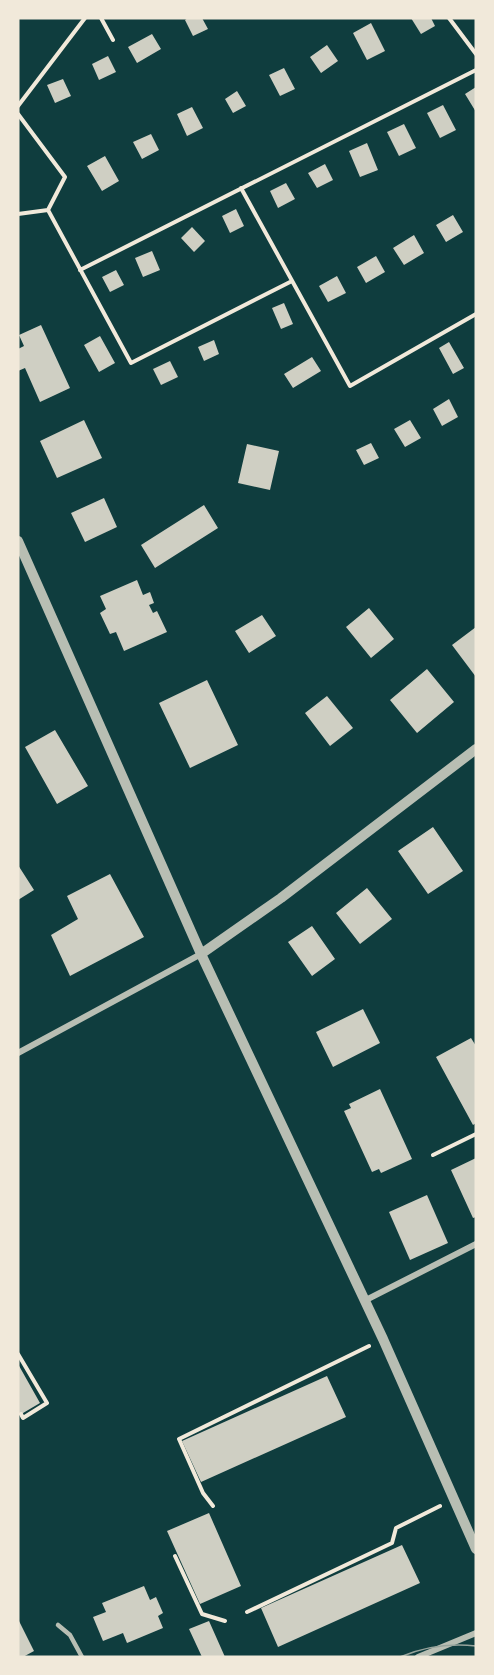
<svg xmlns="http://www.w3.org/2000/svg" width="494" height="1675" viewBox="0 0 494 1675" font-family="'DejaVu Sans',sans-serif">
  <rect width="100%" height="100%" fill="#0f3d3e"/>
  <!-- building -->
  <path fill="#cfcfc3" d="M188,18H202L208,29L193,36L185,20Z
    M411,18H431L435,26L421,34Z
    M371,23L385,51L367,60L353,33Z
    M152,34L161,49L137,63L128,47Z
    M327,45L338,61L321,73L310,57Z
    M108,56L116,72L99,80L92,64Z
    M284,68L295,89L280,96L269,75Z
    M63,79L71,96L55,103L47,85Z
    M476,87V112L465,94Z
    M237,91L246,106L233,113L225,99Z
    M443,105L456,130L440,138L427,113Z
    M192,107L203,128L187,136L177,114Z
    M404,124L416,148L399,156L387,132Z
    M151,134L159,150L142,159L133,142Z
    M367,143L378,170L360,177L349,151Z
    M105,156L119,181L102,191L87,166Z
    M325,164L333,180L317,188L308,173Z
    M286,183L295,199L278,208L270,191Z
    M236,209L244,226L230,233L222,216Z
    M453,215L463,232L446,242L436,225Z
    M192,227L205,241L194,252L181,238Z
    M414,235L424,253L404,265L393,248Z
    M152,251L160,270L143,277L135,258Z
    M376,256L385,272L366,283L357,267Z
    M116,270L124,285L110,292L102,277Z
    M337,276L346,293L328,302L319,286Z
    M284,303L293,324L281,329L272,308Z
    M41,325L70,388L40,402L25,368L18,371V349L24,346L19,335Z
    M100,336L115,363L99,372L84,345Z
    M214,340L219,354L204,361L198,347Z
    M449,342L464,368L453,374L439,348Z
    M312,357L321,371L293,388L284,374Z
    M170,361L178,377L161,385L153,369Z
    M449,399L458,417L442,426L433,409Z
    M84,420L102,458L57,478L40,441Z
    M410,420L421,438L405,447L394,429Z
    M371,443L379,458L364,465L356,450Z
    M247,444L279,451L270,490L238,483Z
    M104,498L117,527L85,542L71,513Z
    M204,505L218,528L155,568L141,545Z
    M137,580L143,595L150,592L154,603L149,605L153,613L157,611L167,632L124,651L116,632L110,634L100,613L106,609L100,596Z
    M369,608L394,639L371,658L346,627Z
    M262,615L276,636L249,653L235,631Z
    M476,627V677L452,645Z
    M427,669L454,702L417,733L390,700Z
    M207,680L238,745L190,768L159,703Z
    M327,696L353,728L330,746L305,713Z
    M55,730L88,786L57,804L25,747Z
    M433,827L463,871L428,894L398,851Z
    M18,865L34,890L18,900Z
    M110,874L144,937L70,976L51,935L78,919L67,896Z
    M367,888L392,919L360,944L336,913Z
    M312,926L335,959L312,976L288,942Z
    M363,1009L380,1043L333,1067L316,1032Z
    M471,1038L476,1046V1123L473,1125L436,1057Z
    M380,1089L412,1159L381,1173L379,1169L372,1172L344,1111L351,1108L349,1104Z
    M476,1158V1217L473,1218L451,1170Z
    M427,1195L448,1243L410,1260L389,1212Z
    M18,1364L40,1403L18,1416Z
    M327,1376L346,1417L201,1482L182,1441Z
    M209,1513L241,1586L200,1604L167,1531Z
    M402,1545L420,1583L278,1647L261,1608Z
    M144,1586L150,1600L156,1597L163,1613L158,1616L163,1628L127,1643L123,1633L103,1641L93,1617L106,1612L102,1603Z
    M18,1619L34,1651L23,1657H18Z
    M209,1621L225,1657H202L189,1629Z"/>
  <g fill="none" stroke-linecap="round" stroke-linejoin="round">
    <!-- path -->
    <path stroke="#f1e9da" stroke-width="4" d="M101,18L113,40
      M449,18L476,54
      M18,106L85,18
      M18,114L65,177L48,210L18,214
      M241,188L350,386L476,314
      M48,210L131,363L292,281
      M80,270L476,70
      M433,1155L476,1134
      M18,1354L47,1403L23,1418L21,1414
      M213,1506L203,1493L179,1439L369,1346
      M175,1556L202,1614L225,1621
      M247,1612L392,1543L396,1528L440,1506"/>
    <!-- service -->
    <path stroke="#b8beb3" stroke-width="4.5" d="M58,1625L70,1635L82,1657"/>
    <!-- minor -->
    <path stroke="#b8beb3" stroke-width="6" d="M18,1053L201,954
      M364,1301L476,1244
      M418,1657L476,1633"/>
    <!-- tertiary -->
    <path stroke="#b8beb3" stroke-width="10" d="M18,541L201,954L383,1339L476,1549
      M201,954L281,898L476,749"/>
    <!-- tram -->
    <path stroke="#97a49c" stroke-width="1.5" d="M400,1657C426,1646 449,1643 476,1646"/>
  </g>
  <!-- border -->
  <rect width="494" height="1675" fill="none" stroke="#f1e9da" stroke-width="39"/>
</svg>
